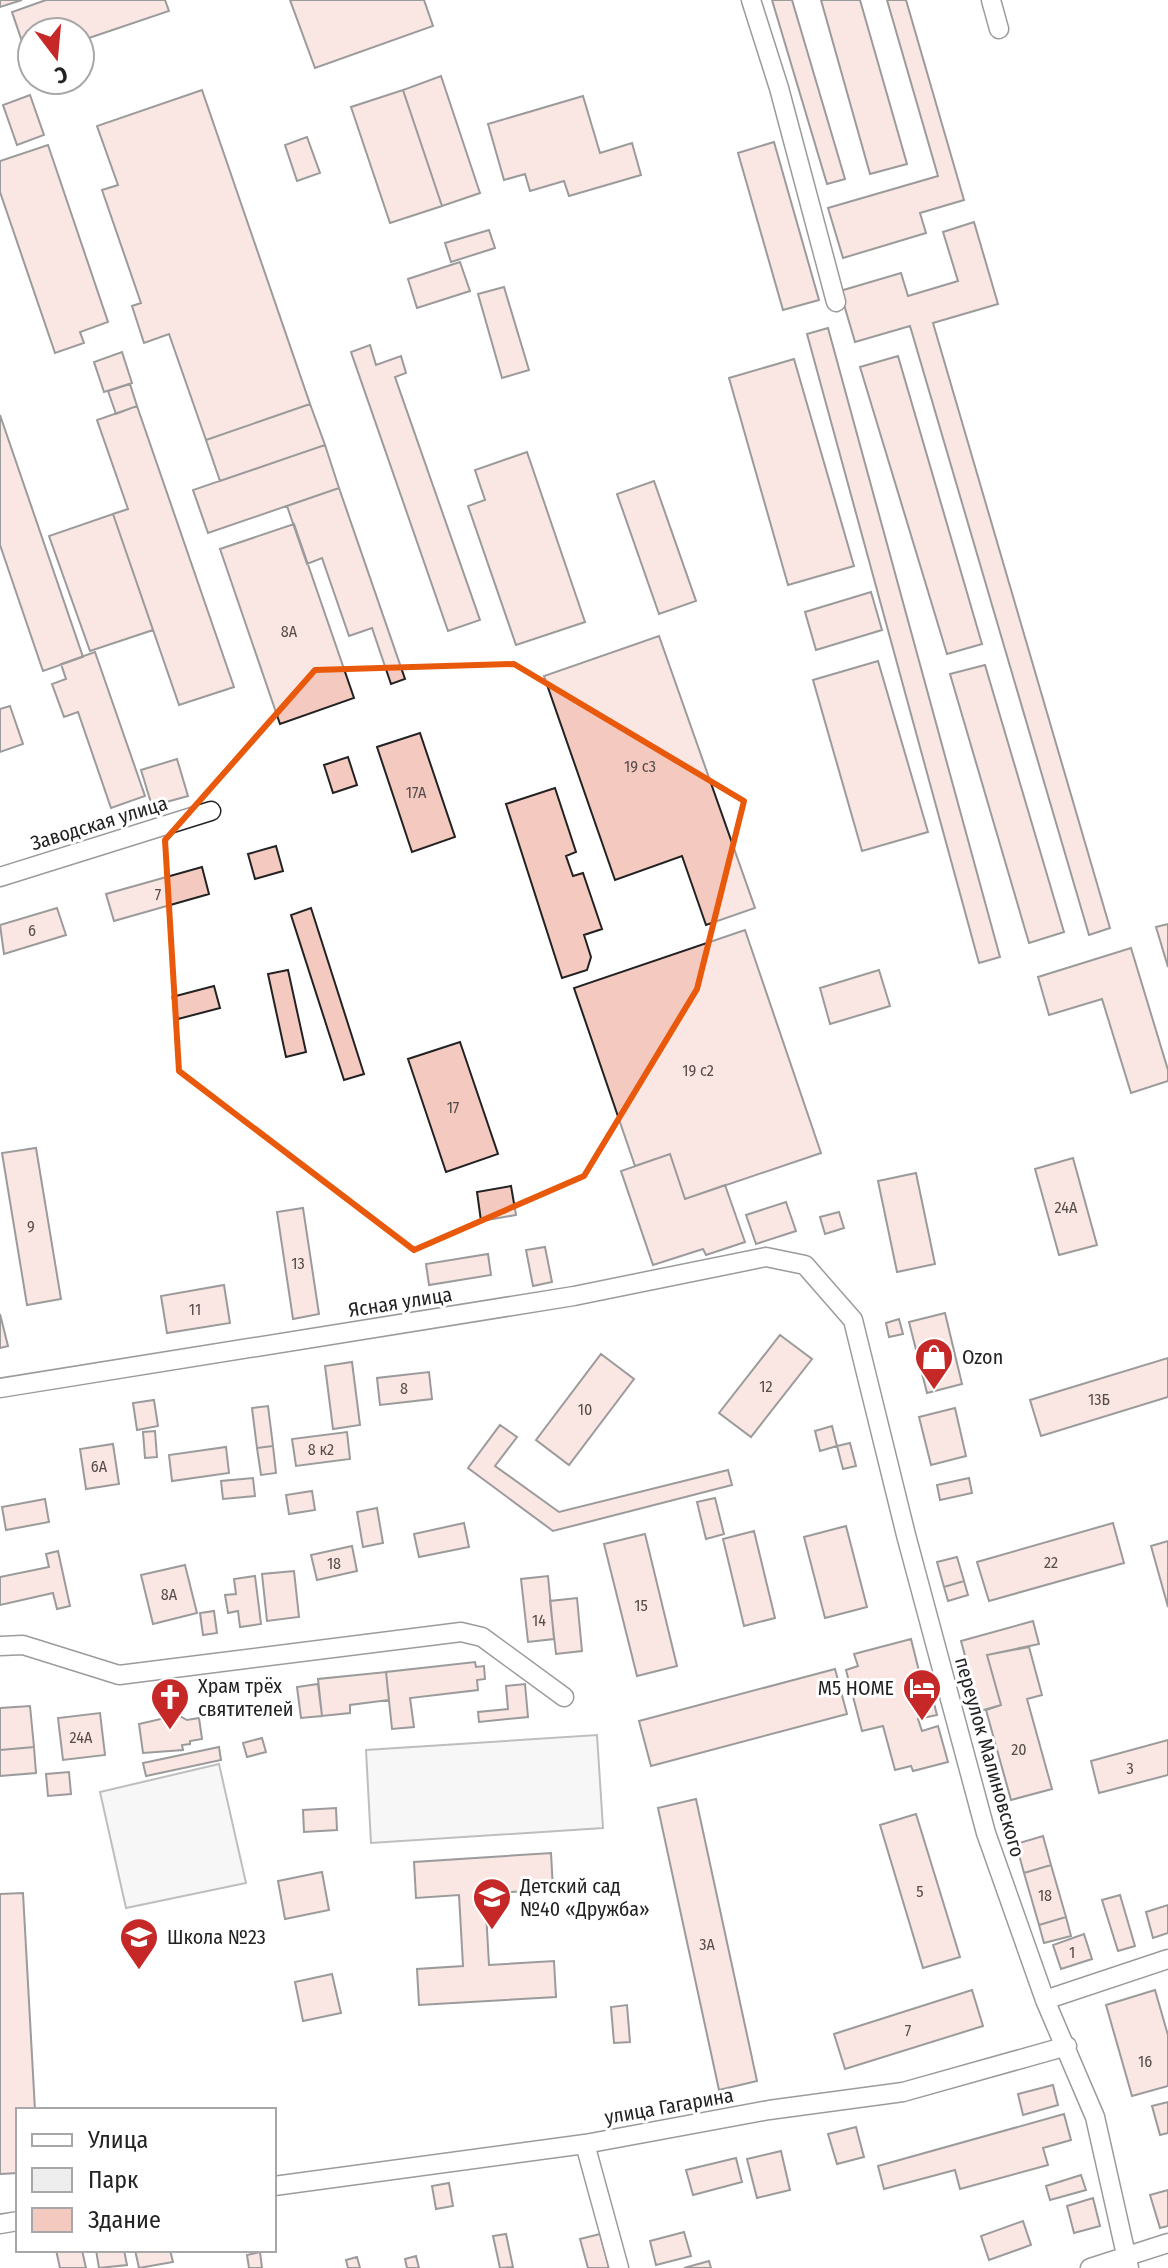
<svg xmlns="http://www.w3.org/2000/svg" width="1168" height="2268" viewBox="0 0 1168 2268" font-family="'Fira Sans Condensed',sans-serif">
  <rect width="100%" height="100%" fill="#fff"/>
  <!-- green -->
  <path fill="#eee" stroke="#6f6f6f" stroke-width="2" d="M597,1735L603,1828L371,1843L366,1750Z
    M219,1764L246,1883L126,1908L100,1792Z"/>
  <!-- building -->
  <path fill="#f3c9c0" stroke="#222" stroke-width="2" d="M0,0H22L0,7Z
    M46,0H165L169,11L80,41V32H32V57L28,59L12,12Z
    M290,0H424L433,26L315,68Z
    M772,0H792L845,179L827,184Z
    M821,0H860L907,164L870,174Z
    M887,0H906L964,200L920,213L926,233L843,258L828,208L938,176Z
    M441,76L480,193L442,206L403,90Z
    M202,90L310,404L206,440L169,334L144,343L132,306L141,303L102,190L118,185L97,126Z
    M403,90L442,206L390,223L351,107Z
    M30,95L44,135L17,145L3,105Z
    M583,96L600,153L632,143L641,175L569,196L564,181L530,191L525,174L504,180L488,124Z
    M307,137L320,173L297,181L285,145Z
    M774,142L819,300L783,310L738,153Z
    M48,145L108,322L80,332L84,343L55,353L0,192V161Z
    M974,222L998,304L933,323L1110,928L1089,935L910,326L855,342L840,291L901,273L908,296L958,281L943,232Z
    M489,230L495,248L451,262L445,243Z
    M460,262L470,291L417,308L408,279Z
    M504,287L529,370L502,378L478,294Z
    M828,328L1000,957L979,963L807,334Z
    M370,345L376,365L401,356L406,373L395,377L480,620L448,631L351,352Z
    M122,352L132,383L104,392L94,362Z
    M898,356L982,644L947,654L860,367Z
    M794,359L854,566L788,585L729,378Z
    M130,384L137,406L116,414L108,391Z
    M310,404L325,445L220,481L206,440Z
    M137,406L234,687L179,705L113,514L128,509L97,420Z
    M0,415L83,657L43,671L0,545Z
    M325,445L339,488L208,533L193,490Z
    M527,452L585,622L516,645L468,506L485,500L475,470Z
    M654,481L696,601L659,614L617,494Z
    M339,488L405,679L391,684L372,628L349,636L322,558L307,564L287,506Z
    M113,514L153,630L90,651L49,536Z
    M294,524L354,698L280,724L220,549Z
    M871,592L882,630L816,650L805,612Z
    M659,636L755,908L706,925L682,856L615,880L544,676Z
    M95,652L145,796L111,808L78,712L64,717L52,684L66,679L61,664Z
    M878,661L928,832L862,851L813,680Z
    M985,665L1064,932L1029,943L950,674Z
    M10,706L23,744L0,752V709Z
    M420,733L455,837L412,852L377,747Z
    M348,757L357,785L333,793L324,765Z
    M177,759L188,796L152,806L141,770Z
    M555,788L576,852L566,856L573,876L583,873L602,929L584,935L591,957L587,970L562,978L506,804Z
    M276,846L283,871L255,879L248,854Z
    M202,867L209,894L114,921L106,894Z
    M57,908L66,935L4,954L0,925Z
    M311,908L364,1074L344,1080L291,915Z
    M1168,924V967L1156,927Z
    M745,930L821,1153L685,1199L670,1154L635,1166L574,988Z
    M1131,948L1168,1070V1081L1131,1093L1102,999L1049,1015L1038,977Z
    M288,970L306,1052L286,1057L268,974Z
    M879,970L890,1006L830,1024L820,988Z
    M214,986L220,1008L178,1019L172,997Z
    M460,1042L498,1154L446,1172L408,1059Z
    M36,1148L61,1299L27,1305L2,1153Z
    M670,1154L685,1199L725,1185L745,1242L706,1255L703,1249L653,1265L621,1171Z
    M1073,1158L1097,1245L1059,1255L1035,1169Z
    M916,1173L935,1264L897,1272L878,1181Z
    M511,1186L516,1215L481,1221L477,1192Z
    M786,1202L796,1231L756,1244L746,1215Z
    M303,1208L319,1314L293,1319L277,1212Z
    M839,1212L844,1228L825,1234L820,1217Z
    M545,1247L552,1282L533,1286L526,1250Z
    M488,1254L491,1275L429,1285L426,1264Z
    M224,1285L230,1323L167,1333L161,1296Z
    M945,1313L962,1384L927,1393L909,1322Z
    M0,1314L8,1346L0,1348Z
    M899,1319L903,1334L889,1337L886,1323Z
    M780,1335L812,1359L751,1437L719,1413Z
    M601,1354L634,1379L569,1465L536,1440Z
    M1168,1358V1397L1041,1436L1030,1400Z
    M352,1362L360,1425L333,1429L325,1366Z
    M429,1372L432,1399L380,1405L377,1378Z
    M154,1400L158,1426L137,1430L133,1403Z
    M268,1406L273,1446L257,1448L252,1408Z
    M955,1408L966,1456L931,1465L919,1417Z
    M500,1425L517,1437L495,1466L559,1512L728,1470L732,1485L553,1531L468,1468Z
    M832,1426L837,1446L820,1451L815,1431Z
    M155,1431L157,1457L145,1458L143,1432Z
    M347,1432L350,1459L296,1466L292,1439Z
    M850,1443L856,1466L843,1469L837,1446Z
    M113,1444L119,1484L86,1489L80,1449Z
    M273,1446L276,1473L261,1475L257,1448Z
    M226,1447L229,1473L172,1481L169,1455Z
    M253,1478L255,1496L223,1499L221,1481Z
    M969,1478L972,1493L940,1500L937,1485Z
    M312,1491L315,1510L289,1514L286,1495Z
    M715,1498L724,1534L706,1539L697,1502Z
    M45,1499L49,1522L6,1530L2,1507Z
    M377,1508L383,1543L363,1547L357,1512Z
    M464,1523L469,1547L419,1557L414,1534Z
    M1113,1523L1124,1563L989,1601L977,1562Z
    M846,1526L867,1607L825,1618L804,1537Z
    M754,1531L775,1618L744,1626L723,1539Z
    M645,1534L677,1666L637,1676L604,1544Z
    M1168,1541V1607L1151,1546Z
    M352,1546L357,1571L317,1580L311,1555Z
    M58,1551L70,1606L57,1609L53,1593L0,1605V1577L49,1567L46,1554Z
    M957,1557L964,1581L944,1587L937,1562Z
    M185,1565L197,1613L153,1624L141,1575Z
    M294,1571L299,1617L267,1621L262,1574Z
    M255,1576L261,1624L240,1627L238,1611L228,1613L225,1595L236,1594L234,1579Z
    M548,1576L554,1639L528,1642L521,1579Z
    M964,1581L968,1595L948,1601L944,1587Z
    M577,1598L582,1651L556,1654L550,1601Z
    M214,1611L217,1633L203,1635L200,1613Z
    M1033,1621L1039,1644L987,1655L1001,1705L980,1711L961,1641Z
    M911,1639L921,1679L927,1677L937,1715L918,1719L922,1731L938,1726L948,1762L913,1771L911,1766L895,1770L883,1726L862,1731L846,1670L858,1666L854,1654Z
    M1029,1647L1042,1695L1027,1699L1052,1789L1011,1800L986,1710L1001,1705L987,1655Z
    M475,1662L476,1667L484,1666L485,1679L477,1680L478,1690L410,1698L414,1727L392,1729L386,1672Z
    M835,1669L847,1714L651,1766L639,1721Z
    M386,1672L389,1700L350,1705V1713L322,1716L318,1679Z
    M318,1684L322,1716L301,1718L297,1687Z
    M525,1684L528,1717L479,1722L478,1712L508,1709L506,1686Z
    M30,1706L34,1747L0,1750V1708Z
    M100,1713L105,1755L63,1760L58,1718Z
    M178,1715L187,1720L199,1718L202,1739L190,1741V1744L182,1745L183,1750L143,1753L139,1724Z
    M262,1738L266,1752L247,1757L243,1743Z
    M1168,1740V1775L1099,1793L1091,1761Z
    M34,1747L36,1773L0,1776V1750Z
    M219,1747L221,1760L146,1776L143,1763Z
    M69,1772L71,1794L48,1796L46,1774Z
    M696,1799L757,2081L719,2090L658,1808Z
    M336,1808L337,1830L304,1832L303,1810Z
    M916,1814L960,1957L923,1968L880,1825Z
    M1043,1836L1051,1865L1024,1873L1016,1844Z
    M551,1853L553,1889L485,1894L489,1965L554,1961L556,1997L419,2005L417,1969L463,1966L459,1895L416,1898L414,1862Z
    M1051,1865L1066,1917L1039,1925L1024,1873Z
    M322,1872L329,1910L285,1919L278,1881Z
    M23,1893L35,2110H18V2173L0,2174V1894Z
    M1120,1895L1135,1946L1118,1951L1102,1900Z
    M1168,1905V1933L1153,1938L1146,1912Z
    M1066,1917L1071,1936L1044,1943L1039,1925Z
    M1084,1934L1092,1959L1061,1969L1053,1945Z
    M332,1974L341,2013L303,2021L295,1982Z
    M972,1990L983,2026L845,2069L834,2034Z
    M1155,1990L1168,2035V2086L1132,2096L1106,2005Z
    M627,2005L630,2042L614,2043L611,2007Z
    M1053,2085L1058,2105L1023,2115L1018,2094Z
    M1168,2102V2133L1160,2135L1152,2106Z
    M1064,2114L1071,2140L1043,2148L1048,2165L960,2189L955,2170L884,2189L878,2166Z
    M856,2127L864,2157L837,2164L828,2134Z
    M781,2151L790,2190L757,2198L747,2159Z
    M736,2158L742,2182L693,2195L686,2170Z
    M1081,2175L1086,2190L1050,2200L1046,2186Z
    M449,2183L453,2206L436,2209L432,2186Z
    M1168,2190V2226L1160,2228L1150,2195Z
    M1093,2198L1100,2226L1074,2233L1067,2206Z
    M1023,2221L1031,2245L989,2260L981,2236Z
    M684,2232L691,2256L656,2265L650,2241Z
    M506,2234L513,2267L500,2268L493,2236Z
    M600,2234L609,2268H588L580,2239Z
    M56,2250H82L86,2268H60Z
    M96,2250H124L127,2265L99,2268Z
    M135,2250H170L173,2262L139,2268Z
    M260,2252L262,2268H249L247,2255Z
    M416,2256L419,2268H407L405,2259Z
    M357,2257L360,2268H348L346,2260Z
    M709,2261L711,2268H684Z"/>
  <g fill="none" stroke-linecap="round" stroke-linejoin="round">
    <defs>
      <path id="minor" d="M751,0L779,88L836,302
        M991,0L999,29
        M0,877L211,811
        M0,1388L574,1296L766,1257L805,1265L853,1320L906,1535L986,1833L1045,2000L1095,2117L1129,2268
        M0,1646L23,1645L119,1675L461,1632L482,1637L564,1697
        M1045,2000L1168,1959
        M585,2144L619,2268
        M274,2186L585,2144L769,2110L903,2092L1067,2046
        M0,2224L18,2221
        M1090,2268L1168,2243"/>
    </defs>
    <!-- minor casing -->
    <use href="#minor" stroke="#222" stroke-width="21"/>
    <!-- minor -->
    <use href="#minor" stroke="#fff" stroke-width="18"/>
  </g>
  <!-- marked area -->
  <path d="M0 0H1168V2268H0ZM514,664L744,801L697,989L584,1176L414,1250L179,1071L165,840L315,670Z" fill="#fff" fill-opacity=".55" fill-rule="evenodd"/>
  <path fill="none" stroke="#e8590c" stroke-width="6" stroke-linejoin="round" d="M514,664L744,801L697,989L584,1176L414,1250L179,1071L165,840L315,670Z"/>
  <!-- icons -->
  <defs>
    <symbol id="shop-pin" viewBox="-11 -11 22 30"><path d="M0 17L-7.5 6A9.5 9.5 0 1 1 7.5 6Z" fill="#c62828" stroke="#fff"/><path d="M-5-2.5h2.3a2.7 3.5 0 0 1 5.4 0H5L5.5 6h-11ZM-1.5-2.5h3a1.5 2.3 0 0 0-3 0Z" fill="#fff"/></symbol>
    <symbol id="hotel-pin" viewBox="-11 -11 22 30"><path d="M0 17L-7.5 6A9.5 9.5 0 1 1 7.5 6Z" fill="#c62828" stroke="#fff"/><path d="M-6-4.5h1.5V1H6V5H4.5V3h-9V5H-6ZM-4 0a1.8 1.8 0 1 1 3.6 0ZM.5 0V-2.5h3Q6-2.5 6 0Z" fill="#fff"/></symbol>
    <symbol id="church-pin" viewBox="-11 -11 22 30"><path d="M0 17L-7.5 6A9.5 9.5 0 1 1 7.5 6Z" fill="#c62828" stroke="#fff"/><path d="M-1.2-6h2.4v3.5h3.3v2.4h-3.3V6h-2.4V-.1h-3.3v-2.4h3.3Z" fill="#fff"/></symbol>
    <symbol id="school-pin" viewBox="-11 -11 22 30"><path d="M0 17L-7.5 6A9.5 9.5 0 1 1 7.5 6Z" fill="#c62828" stroke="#fff"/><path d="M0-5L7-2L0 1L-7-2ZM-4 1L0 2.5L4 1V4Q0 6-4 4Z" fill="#fff"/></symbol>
  </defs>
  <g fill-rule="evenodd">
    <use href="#shop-pin" x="912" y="1335" width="44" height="60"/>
    <use href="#hotel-pin" x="900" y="1666" width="44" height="60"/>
    <use href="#church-pin" x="148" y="1675" width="44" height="60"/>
    <use href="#school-pin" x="470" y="1875" width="44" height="60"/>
    <use href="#school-pin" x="117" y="1915" width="44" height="60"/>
  </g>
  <g text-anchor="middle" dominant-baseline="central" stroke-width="6" stroke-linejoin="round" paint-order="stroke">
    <!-- number labels -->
    <g font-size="16" fill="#564c4a">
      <text x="289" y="631">8А</text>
      <text x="640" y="766">19 с3</text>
      <text x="416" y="792">17А</text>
      <text x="158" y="894">7</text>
      <text x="32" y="930">6</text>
      <text x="698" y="1070">19 с2</text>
      <text x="453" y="1107">17</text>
      <text x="1066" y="1207">24А</text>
      <text x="31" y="1226">9</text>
      <text x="298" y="1263">13</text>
      <text x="195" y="1309">11</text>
      <text x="766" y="1386">12</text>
      <text x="404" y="1388">8</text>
      <text x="1099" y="1399">13Б</text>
      <text x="585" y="1409">10</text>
      <text x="321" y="1449">8 к2</text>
      <text x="99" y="1466">6А</text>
      <text x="1051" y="1562">22</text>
      <text x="334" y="1563">18</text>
      <text x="169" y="1594">8А</text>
      <text x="641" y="1605">15</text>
      <text x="539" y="1620">14</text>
      <text x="81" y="1737">24А</text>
      <text x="1019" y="1749">20</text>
      <text x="1130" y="1768">3</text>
      <text x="920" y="1891">5</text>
      <text x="1045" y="1895">18</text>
      <text x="707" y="1944">3А</text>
      <text x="1072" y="1952">1</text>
      <text x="908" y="2030">7</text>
      <text x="1145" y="2061">16</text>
    </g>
    <!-- street labels -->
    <g font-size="20" fill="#222" stroke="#fff">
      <text transform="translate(99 823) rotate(-17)">Заводская улица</text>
      <text transform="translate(400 1302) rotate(-9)">Ясная улица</text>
      <text transform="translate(990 1757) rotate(74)">переулок Малиновского</text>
      <text transform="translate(669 2106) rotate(-10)">улица Гагарина</text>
    </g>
    <!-- poi labels -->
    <g font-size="20" fill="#222" stroke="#fff" text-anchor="start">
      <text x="962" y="1357">Ozon</text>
      <text x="198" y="1686">Храм трёх<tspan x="198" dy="23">святителей</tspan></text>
      <text x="894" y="1688" text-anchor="end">M5 HOME</text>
      <text x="520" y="1886">Детский сад<tspan x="520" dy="23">№40 «Дружба»</tspan></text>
      <text x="167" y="1937">Школа №23</text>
    </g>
  </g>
  <!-- legend -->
  <rect x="16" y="2108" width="260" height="144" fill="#ffffff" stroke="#a7a7a7" stroke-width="2"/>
  <rect x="32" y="2134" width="40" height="12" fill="#ffffff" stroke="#a7a7a7" stroke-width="2"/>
  <text x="88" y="2148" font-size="24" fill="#222222">Улица</text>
  <rect x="32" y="2168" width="40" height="24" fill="#eeeeee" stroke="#a7a7a7" stroke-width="2"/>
  <text x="88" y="2188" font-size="24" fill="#222222">Парк</text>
  <rect x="32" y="2208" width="40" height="24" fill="#f3c9c0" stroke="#a7a7a7" stroke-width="2"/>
  <text x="88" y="2228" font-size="24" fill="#222222">Здание</text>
  <!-- north arrow -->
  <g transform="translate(56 56) rotate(164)"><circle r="38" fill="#ffffff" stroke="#a7a7a7" stroke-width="2"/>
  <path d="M0-6L14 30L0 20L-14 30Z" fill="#c62828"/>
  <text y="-12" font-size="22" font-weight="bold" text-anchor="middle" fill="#222222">С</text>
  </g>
</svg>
